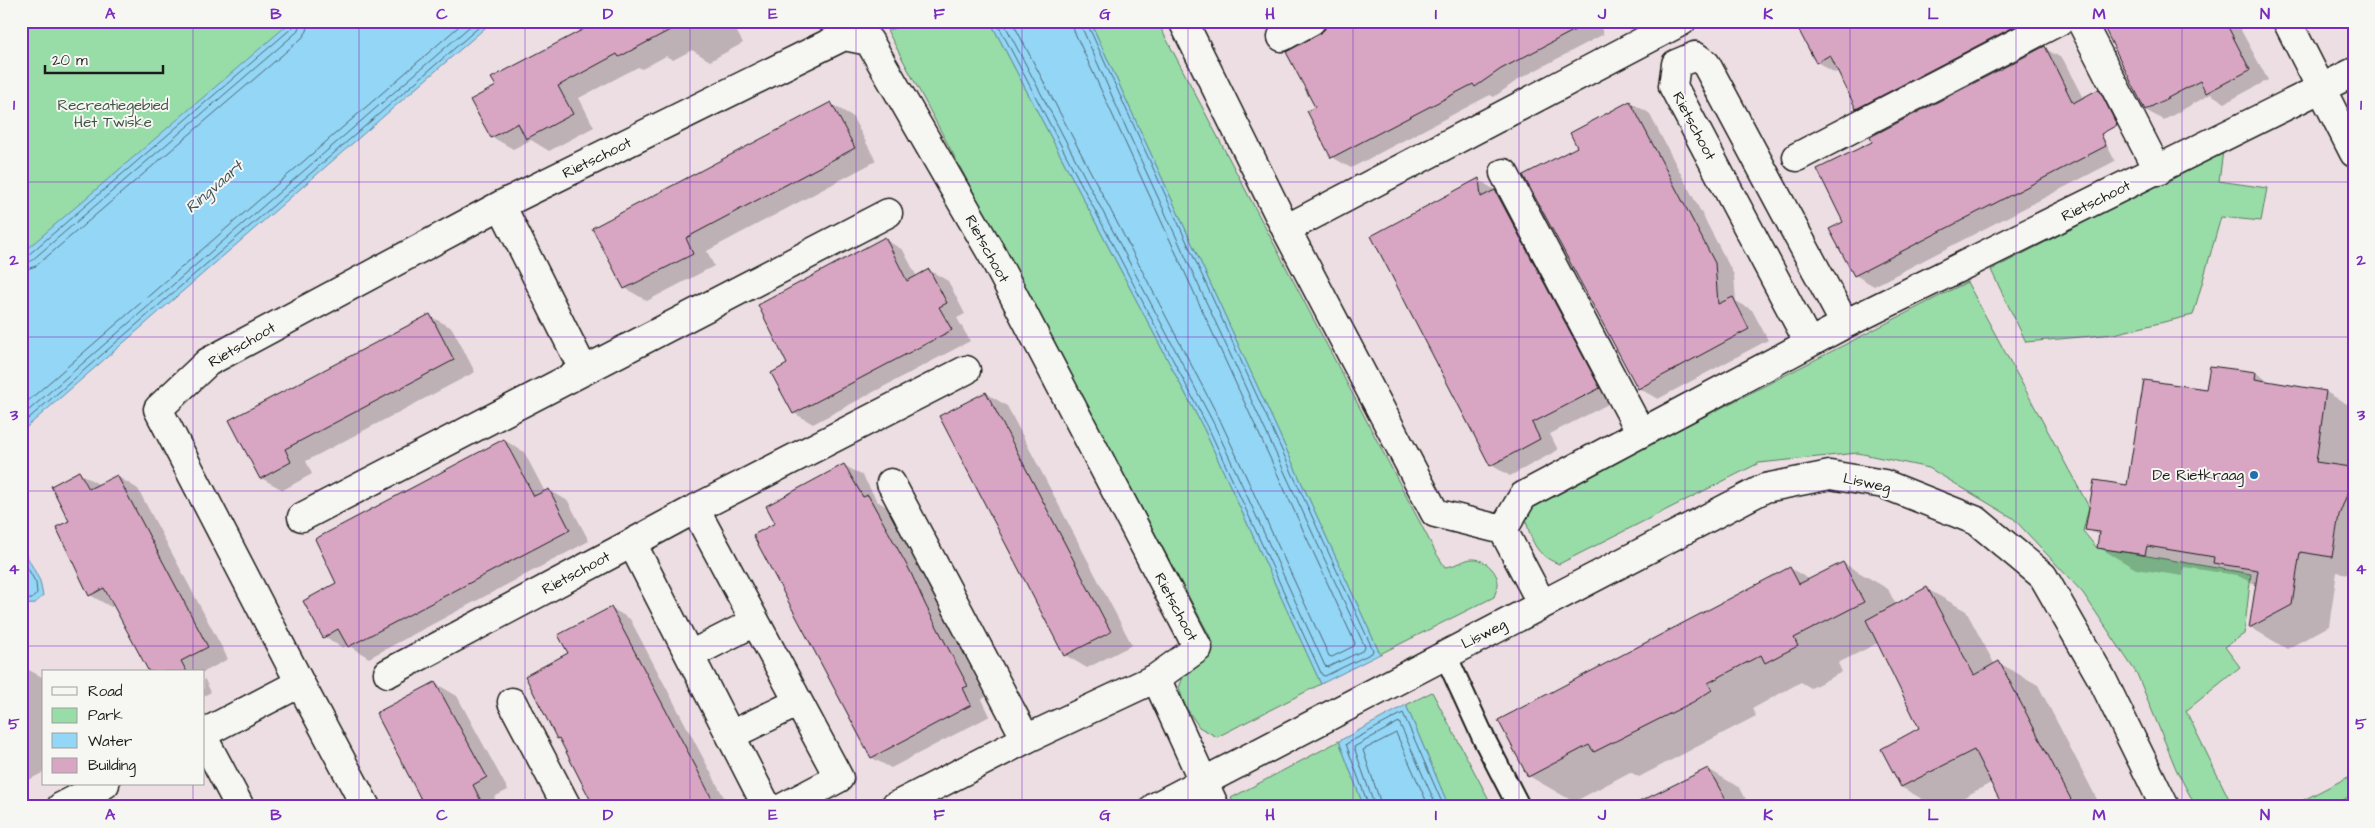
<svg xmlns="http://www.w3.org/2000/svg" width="2375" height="828" viewBox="0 0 2375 828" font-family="'Architects Daughter',sans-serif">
  <rect width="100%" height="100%" fill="#eddee4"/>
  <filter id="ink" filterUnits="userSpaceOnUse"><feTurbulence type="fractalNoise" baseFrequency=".02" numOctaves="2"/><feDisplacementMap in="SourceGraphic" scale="10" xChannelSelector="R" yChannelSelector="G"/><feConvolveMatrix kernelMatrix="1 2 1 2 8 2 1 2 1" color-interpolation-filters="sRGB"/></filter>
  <g filter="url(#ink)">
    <!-- green -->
    <path fill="#98dca7" stroke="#5a7c62" d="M21,21H358L21,316Z
      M926,21H990L1204,429L1321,684L1217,737L1199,727L1185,706L1179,688L1186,668L1214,644L887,30Z
      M1090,21H1157L1436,553L1445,567C1457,566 1465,559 1472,559C1485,558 1499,573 1498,585C1497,589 1495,594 1494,597L1380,654Z
      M2223,151L2219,181L2267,188L2261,221L2221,217L2193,315L2114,334L2026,342L1991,270Z
      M1967,282L2089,507L2083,531L2096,547L2251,574L2244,634L2225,647L2240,667L2186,711L2233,807H2196L2176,769L2137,674L2083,593L2013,518L1929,468L1858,453L1759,463L1559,564C1530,553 1532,535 1522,510Z
      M1432,692L1493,807H1449L1406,705Z
      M1339,741L1364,807H1235L1231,798Z
      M2354,774V794L2329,807H2290Z"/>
    <!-- water -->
    <path fill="#94d6f6" stroke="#648c9f" d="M292,21H493L21,432V254Z
      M990,21H1090L1380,654L1321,684L1204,429Z
      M21,545L40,581L43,596L34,604L21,605Z
      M1406,705L1449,807H1364L1339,741Z"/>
    <!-- shadow -->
    <path fill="#0003" d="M591,21H731L743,43L710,61L692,50L673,60L666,56L642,69L638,67L579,98L594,127L549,151L531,140L513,149L492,137L497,87L593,26Z
      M1261,21H1278L1273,24V27L1283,21L1281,37L1263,26Z
      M1328,21H1597L1604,34L1519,79L1494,97L1490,95L1351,168L1332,157L1317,108L1287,52L1325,30Z
      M1795,21H2044L1876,119L1857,108L1839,71L1835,73L1817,62Z
      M2102,21H2236L2268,80L2225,103L2211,94L2164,120L2145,110Z
      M2044,48L2063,59L2115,161L1874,286L1855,275L1831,229L1844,222L1874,143Z
      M1630,102L1649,113L1734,275L1736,301L1752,310L1768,340L1658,399L1638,388L1579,147Z
      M831,104L852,116L876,161L707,251L714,266L647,301L625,288Z
      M1479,180L1514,202L1618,399L1550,434L1558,450L1510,476L1491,465L1373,236Z
      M884,239L903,250L917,277L929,270L948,281L965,314L957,318L970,341L813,424L794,413L789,364Z
      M430,316L452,328L475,372L306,461L312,474L283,490L261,478L231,421Z
      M2211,367L2256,373L2274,384L2326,392L2354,408V575L2337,572L2329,626L2287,649L2250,627L2257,585L2236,575L2184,567L2183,576L2136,569L2098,547L2100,536L2087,529L2128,486L2207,391Z
      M986,393L1007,406L1132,645L1087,668L1065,655Z
      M504,440L524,452L545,492L549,490L568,501L589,541L369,658L348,645L343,648L324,637L338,584Z
      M844,465L863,476L877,501L887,507L929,583L945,618L986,697L982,699L990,716L891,768L872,758L754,535L777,524Z
      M79,473L100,485L117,476L138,489L228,659L204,672H150L115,605L111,607L90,595L71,521Z
      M1843,563L1888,589L1896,605L1927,589L1966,611L1995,665L1999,663L2038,685L2101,807H1997L2003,803L1991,783L1945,807H1936L1901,787L1920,729L1878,643L1838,663L1842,672L1811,688L1801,682L1752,709L1756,716L1639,777L1630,772L1574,802L1529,776L1790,568L1810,580Z
      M611,608L630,619L729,807H595L527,677L570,654Z
      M25,668L44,678V772L21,784V670Z
      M204,678L211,692L204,696Z
      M435,683L457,696L508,790L494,797L499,807H427Z
      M1708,769L1740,788L1750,807H1634Z"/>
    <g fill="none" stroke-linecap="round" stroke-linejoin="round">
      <!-- shore -->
      <path stroke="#4c6673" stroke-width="1" d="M996,21L1208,427L1322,675L1325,676L1372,653L1373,650L1086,21
        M1003,21L1214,424L1325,666L1328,667L1364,650L1365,647L1127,130L1079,21
        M1012,21L1220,420L1329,656L1332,657L1354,646L1355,643L1074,31L1072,21
        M21,257L27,256L293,27L295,21
        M21,264L31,261L297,32L301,21
        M21,271L36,266L302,38L307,31L309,21
        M21,407L465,21
        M21,417L476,21
        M21,425L486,21
        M21,556L36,583L37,593L32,599L21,600
        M1369,807L1346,744L1403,713L1444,807
        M1375,807L1354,747L1399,722L1437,807
        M1382,807L1363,750L1396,733L1429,807"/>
    </g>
    <!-- building -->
    <path fill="#d8a6c3" stroke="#1c1c1c" d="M599,21H687L619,57L617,54L558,86L573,114L526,139L518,123L491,138L470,100L496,86L491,78Z
      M1327,21H1592L1501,69L1475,87L1473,84L1331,158L1307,111L1315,107L1286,52L1319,34L1325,29Z
      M1794,21H2025L1856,109L1830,55L1816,63Z
      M2101,21H2225L2250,70L2206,93L2200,81L2145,110Z
      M2045,46L2073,103L2099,89L2117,125L2101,134L2106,146L1854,276L1829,229L1843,222L1817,169L1872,142L1870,137Z
      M1630,101L1715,263L1718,304L1733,297L1749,329L1638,389L1523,175L1577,147L1570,133Z
      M831,102L855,148L686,238L693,254L624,289L592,228Z
      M1479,178L1481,197L1495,190L1600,388L1532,423L1540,439L1490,466L1371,236Z
      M885,237L907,281L929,269L947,303L939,307L952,330L793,414L771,373L787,364L758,305Z
      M430,314L454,360L285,449L291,462L260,479L229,420Z
      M2210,366L2256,372L2255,379L2326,391L2316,462L2350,467L2348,492L2339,515L2332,557L2300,552L2292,605L2249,628L2258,570L2213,563L2214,557L2147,546L2145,555L2097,548L2099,532L2085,530L2094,480L2127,485L2144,380L2206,389Z
      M986,392L1111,632L1064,656L939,416Z
      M504,439L534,496L549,489L570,530L348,647L338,629L323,638L303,601L336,583L315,539Z
      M844,464L863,497L868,495L910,571L926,606L968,686L963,688L971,705L871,758L753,535L775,523L766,506Z
      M79,471L89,489L117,475L208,647L181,661L187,672H149L104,588L89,596L56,527L69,521L51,486Z
      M1843,562L1864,602L1794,638L1798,646L1782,654L1765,663L1761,655L1708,683L1712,690L1693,702L1594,752L1589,745L1528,777L1498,720L1790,567L1799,584Z
      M1927,587L1974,675L1999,661L2075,807H2003L1974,750L1901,787L1881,749L1919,728L1866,620Z
      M611,607L696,767L716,807H594L559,738L557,739L525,676L568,653L558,635Z
      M435,682L487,777L473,785L484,807H425L376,713Z
      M1708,768L1730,807H1629Z"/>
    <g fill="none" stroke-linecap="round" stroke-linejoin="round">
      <defs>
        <path id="service" d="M1445,654L1484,739L1519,807"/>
        <path id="pedestrian" d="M1286,229L1682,21
          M891,483L1026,739
          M695,509L966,370
          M690,655L755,622
          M388,673L632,543
          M512,702L567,807
          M731,735L797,703
          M767,807L632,543L695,509L839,778L784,807"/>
        <path id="minor" d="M1183,21L1286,229L1435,513L1503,530L1542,604
          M2081,21L2158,171
          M2287,21L2354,153
          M1282,37L1311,21
          M1797,157L2059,21
          M1504,173L1641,433L1845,324L2354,72
          M501,205L584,371
          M1809,343L1673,86L1676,64L1695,56L1706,64L1845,324
          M302,517L888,213
          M1503,530L1523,496L1641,433
          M1156,678L1215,807
          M300,683L366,807
          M204,733L300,683L158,409L208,362L501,205L844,36L869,41L993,256L1198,648L1156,678L1026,739L894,807
          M204,739L240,807
          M61,807L105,784
          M1155,807L1765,488L1830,475L1884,484L1977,521L2043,576L2102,679L2165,807"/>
      </defs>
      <!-- service casing -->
      <use href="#service" stroke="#1c1c1c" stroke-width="25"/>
      <!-- pedestrian casing -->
      <use href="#pedestrian" stroke="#1c1c1c" stroke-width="31"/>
      <!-- minor casing -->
      <use href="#minor" stroke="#1c1c1c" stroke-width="31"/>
      <!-- service -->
      <use href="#service" stroke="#f6f6f2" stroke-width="21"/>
      <!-- pedestrian -->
      <use href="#pedestrian" stroke="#f6f6f2" stroke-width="28"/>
      <!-- minor -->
      <use href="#minor" stroke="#f6f6f2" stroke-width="28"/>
    </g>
  </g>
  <!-- grid -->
  <path fill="none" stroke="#7b2cbf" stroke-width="1" stroke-opacity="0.55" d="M193,21V672M359,21V807M525,21V807M690,21V807M856,21V807M1022,21V807M1188,21V807M1353,21V807M1519,21V807M1685,21V807M1850,21V807M2016,21V807M2182,21V807M21,182H2354M21,337H2354M21,491H2354M21,646H2354M193,784V807"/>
  <!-- markers -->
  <circle fill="#1f6fb2" stroke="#f6f6f2" stroke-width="2" cx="2254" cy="475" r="5"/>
  <g text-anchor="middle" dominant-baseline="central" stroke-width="4" stroke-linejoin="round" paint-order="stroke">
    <!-- park labels -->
    <g font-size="15" fill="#415646" stroke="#f6f6f2">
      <text x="113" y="105">Recreatiegebied<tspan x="113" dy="17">Het Twiske</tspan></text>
    </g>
    <!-- street labels -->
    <g font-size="15" fill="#1c1c1c" stroke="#f6f6f2">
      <text transform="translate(1694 126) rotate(62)">Rietschoot</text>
      <text transform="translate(597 158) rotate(-26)">Rietschoot</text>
      <text transform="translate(2096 201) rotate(-26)">Rietschoot</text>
      <text transform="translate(987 249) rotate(61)">Rietschoot</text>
      <text transform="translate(242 345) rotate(-30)">Rietschoot</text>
      <text transform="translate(1867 483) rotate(12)">Lisweg</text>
      <text transform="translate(576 573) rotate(-28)">Rietschoot</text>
      <text transform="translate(1176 607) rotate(62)">Rietschoot</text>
      <text transform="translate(1484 634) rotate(-27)">Lisweg</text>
    </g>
    <!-- poi labels -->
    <g font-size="15" fill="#1c1c1c" stroke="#f6f6f2" text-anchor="end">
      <text x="2244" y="475">De Rietkraag</text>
    </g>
    <!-- water labels -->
    <g font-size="16" font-style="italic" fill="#40545d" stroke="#f6f6f2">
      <text transform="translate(214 187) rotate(-41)">Ringvaart</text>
    </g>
  </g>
  <!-- margin -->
  <rect width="2375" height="828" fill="none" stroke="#f6f6f2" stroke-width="55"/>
  <!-- legend -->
  <rect x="42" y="670" width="162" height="115" fill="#f6f6f2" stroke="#9f9f9c"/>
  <rect x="52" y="687" width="25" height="8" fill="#f6f6f2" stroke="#9f9f9c"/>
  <text x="88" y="696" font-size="15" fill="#1c1c1c">Road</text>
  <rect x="52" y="708" width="25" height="15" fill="#98dca7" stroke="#9f9f9c"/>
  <text x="88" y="720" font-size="15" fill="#1c1c1c">Park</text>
  <rect x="52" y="733" width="25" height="15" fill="#94d6f6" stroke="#9f9f9c"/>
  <text x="88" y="746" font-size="15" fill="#1c1c1c">Water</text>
  <rect x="52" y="758" width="25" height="15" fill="#d8a6c3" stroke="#9f9f9c"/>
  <text x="88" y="770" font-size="15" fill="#1c1c1c">Building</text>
  <!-- scale -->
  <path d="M45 65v8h118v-8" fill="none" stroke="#1c1c1c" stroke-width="2.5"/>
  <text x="52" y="65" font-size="15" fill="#1c1c1c" stroke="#f6f6f2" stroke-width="4" paint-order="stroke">20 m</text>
  <rect x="28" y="28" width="2320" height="772" fill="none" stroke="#7b2cbf" stroke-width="2"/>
  <g font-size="16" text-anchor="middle" font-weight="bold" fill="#7b2cbf">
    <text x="110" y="19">A</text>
    <text x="276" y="19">B</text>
    <text x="442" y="19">C</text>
    <text x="608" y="19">D</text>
    <text x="773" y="19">E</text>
    <text x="939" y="19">F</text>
    <text x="1105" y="19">G</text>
    <text x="1270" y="19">H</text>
    <text x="1436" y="19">I</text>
    <text x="1602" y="19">J</text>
    <text x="1768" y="19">K</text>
    <text x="1933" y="19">L</text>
    <text x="2099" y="19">M</text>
    <text x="2265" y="19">N</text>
    <text x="14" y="110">1</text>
    <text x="2361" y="110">1</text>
    <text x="14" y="265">2</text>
    <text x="2361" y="265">2</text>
    <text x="14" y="420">3</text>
    <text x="2361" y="420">3</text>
    <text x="14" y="574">4</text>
    <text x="2361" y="574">4</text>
    <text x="14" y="729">5</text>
    <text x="2361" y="729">5</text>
    <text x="110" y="820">A</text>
    <text x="276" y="820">B</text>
    <text x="442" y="820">C</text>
    <text x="608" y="820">D</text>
    <text x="773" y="820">E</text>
    <text x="939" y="820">F</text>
    <text x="1105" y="820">G</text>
    <text x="1270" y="820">H</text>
    <text x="1436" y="820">I</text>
    <text x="1602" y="820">J</text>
    <text x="1768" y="820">K</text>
    <text x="1933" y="820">L</text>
    <text x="2099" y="820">M</text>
    <text x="2265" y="820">N</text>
  </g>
</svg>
